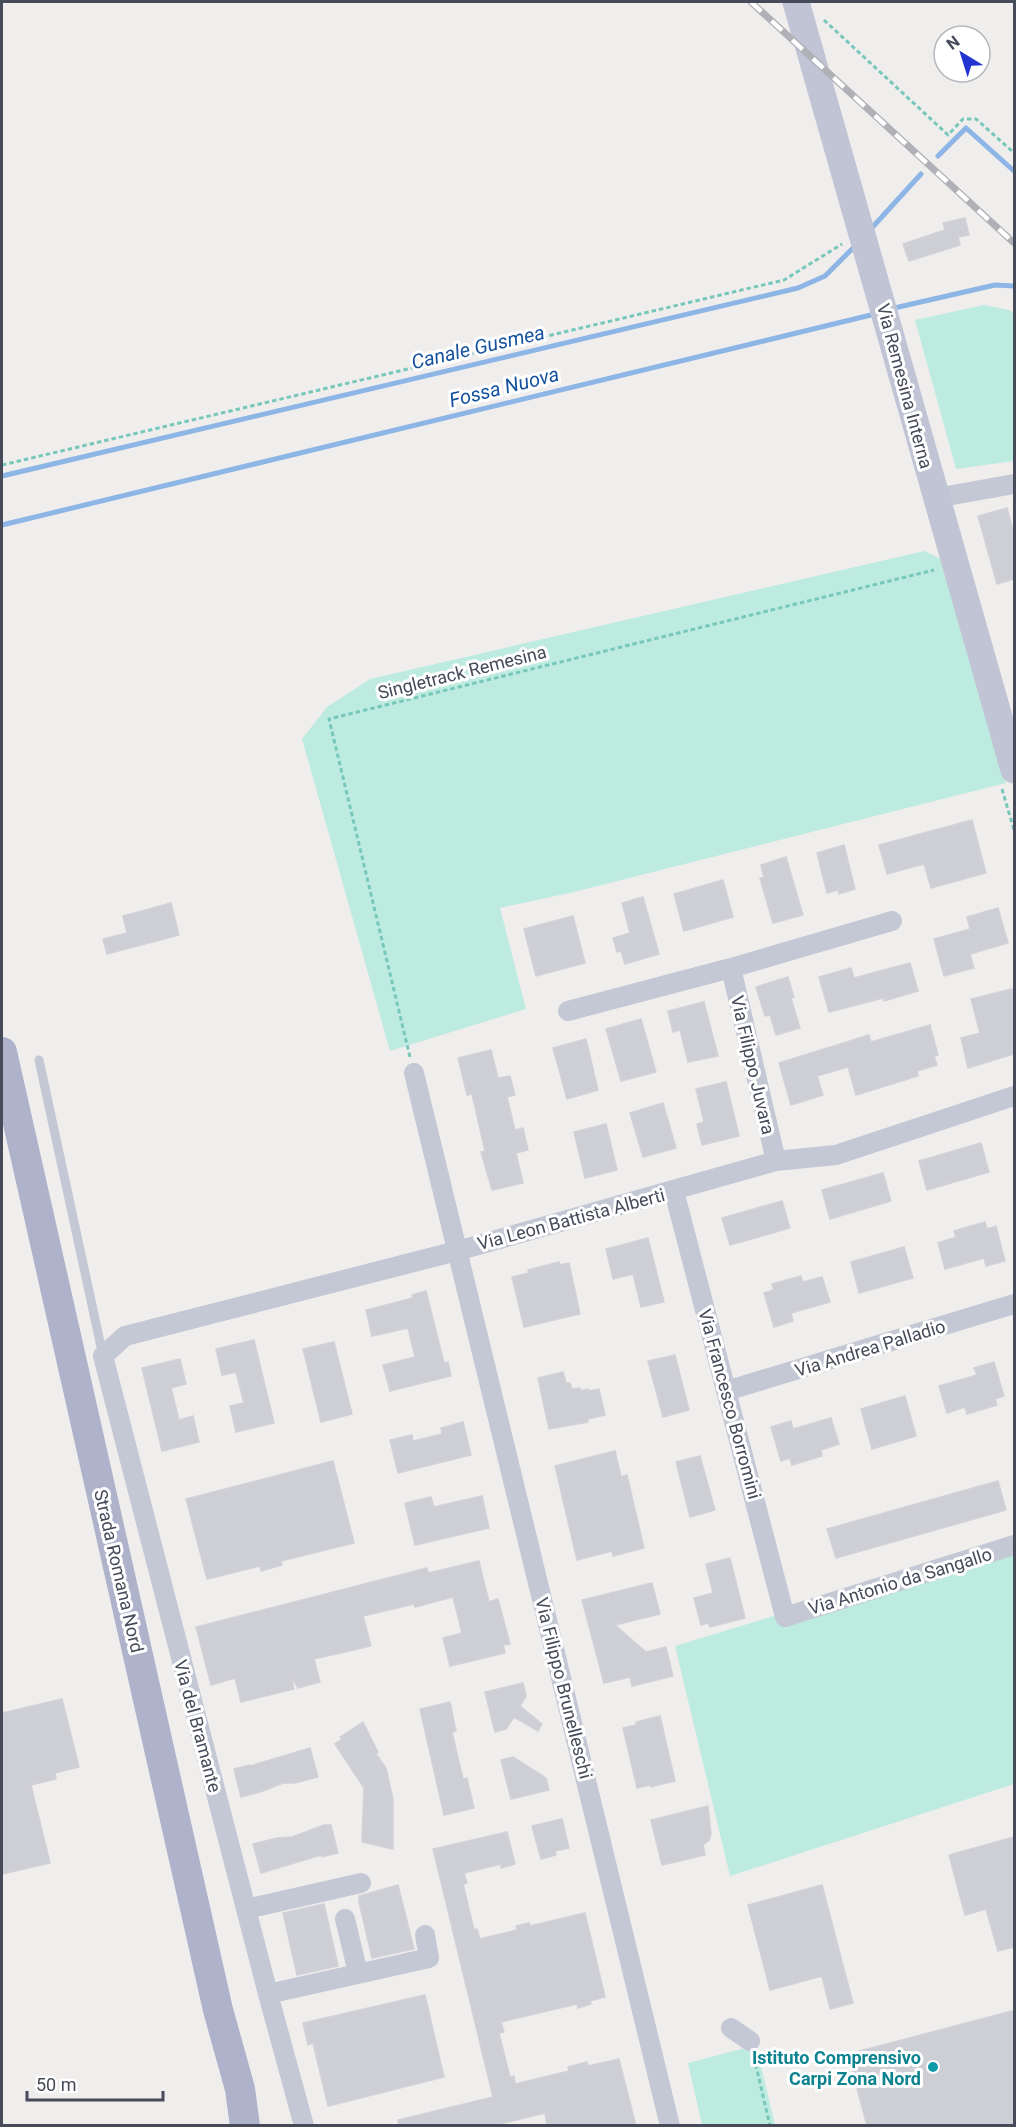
<svg xmlns="http://www.w3.org/2000/svg" width="1016" height="2127" viewBox="0 0 1016 2127" font-family="Roboto,sans-serif">
  <rect width="100%" height="100%" fill="#f0eeed"/>
  <!-- green -->
  <path fill="#beebdf" d="M984,305L1009,310L1014,313V461L956,469L915,320Z
    M924,551L950,563L1006,783L574,892L500,908L526,1009L390,1051L302,739L327,707L370,679Z
    M1014,1543V1784L730,1876L675,1646Z
    M756,2045L775,2125H702L688,2063Z"/>
  <g fill="none" stroke-linecap="round" stroke-linejoin="round">
    <!-- stream -->
    <path stroke="#8db5e6" stroke-width="5" d="M938,156L966,128L1014,171
      M869,231L921,174
      M890,309L995,285L1014,286
      M2,476L798,288L825,276L856,245
      M2,525L875,314"/>
  </g>
  <!-- building -->
  <path fill="#ceced5" stroke="#d2d1d8" stroke-width="1.5" d="M965,218L969,235L958,237L960,245L909,261L903,244L945,230L943,223Z
    M1007,508L1014,534V579L997,584L978,516Z
    M972,820L986,873L931,888L924,864L887,874L879,845Z
    M844,845L855,889L839,894L838,890L827,893L817,853Z
    M786,857L803,915L773,923L760,878L764,877L761,865Z
    M723,880L733,917L684,931L674,894Z
    M643,897L659,954L625,964L621,951L617,952L613,938L630,933L622,903Z
    M171,903L179,935L107,954L103,939L127,933L123,916Z
    M998,908L1008,943L970,954L974,968L944,976L934,939L970,929L967,917Z
    M573,916L585,963L536,976L524,929Z
    M910,963L918,991L884,1001L883,998L829,1012L819,977L851,968L854,978Z
    M788,977L794,997L791,998L800,1028L776,1035L770,1015L765,1016L756,987Z
    M1012,989L1014,998V1054L968,1068L961,1038L980,1033L971,999Z
    M704,1002L718,1056L688,1062L680,1030L673,1032L668,1011Z
    M641,1019L656,1072L621,1081L606,1029Z
    M930,1025L938,1055L934,1056L937,1065L917,1071L918,1076L856,1095L848,1067L817,1076L823,1095L791,1105L779,1063L869,1035L871,1042Z
    M586,1039L598,1090L567,1099L553,1048Z
    M491,1050L498,1078L510,1076L515,1095L507,1097L515,1130L523,1128L528,1150L516,1153L523,1183L492,1190L481,1152L485,1151L472,1094L467,1095L458,1058Z
    M726,1082L739,1136L702,1145L697,1124L704,1122L696,1089Z
    M663,1103L676,1148L643,1157L630,1113Z
    M606,1124L617,1170L585,1178L574,1132Z
    M981,1143L989,1172L927,1190L919,1161Z
    M883,1173L891,1201L830,1219L822,1190Z
    M782,1201L790,1228L730,1245L722,1218Z
    M985,1222L987,1229L996,1226L1005,1261L986,1266L984,1258L945,1269L938,1243L956,1237L954,1231Z
    M648,1238L664,1302L641,1307L633,1274L613,1279L606,1249Z
    M904,1247L913,1278L859,1293L851,1262Z
    M559,1262L560,1265L569,1263L580,1314L524,1327L512,1277L529,1273L528,1270Z
    M801,1276L803,1282L822,1277L830,1302L791,1313L793,1321L774,1327L764,1293L774,1290L772,1284Z
    M426,1291L444,1363L448,1362L451,1376L390,1391L383,1365L415,1357L408,1328L372,1336L366,1310L413,1298L412,1295Z
    M254,1340L274,1423L236,1432L230,1406L244,1403L236,1372L222,1375L216,1349Z
    M334,1342L352,1414L321,1422L303,1349Z
    M675,1355L689,1410L663,1417L648,1361Z
    M180,1359L186,1384L171,1388L179,1420L193,1416L199,1442L162,1451L142,1368Z
    M994,1362L1004,1396L995,1399L997,1405L967,1414L965,1407L947,1413L939,1386L977,1375L974,1368Z
    M563,1372L566,1383H570L572,1389L580,1388L581,1391L588,1389L589,1391L599,1389L605,1415L588,1419V1422L549,1429L538,1378Z
    M905,1396L916,1436L872,1449L861,1409Z
    M831,1418L839,1444L821,1450L822,1456L792,1465L790,1458L781,1461L771,1427L791,1421L793,1429Z
    M463,1422L471,1455L398,1473L390,1440L412,1435L413,1441L442,1434L441,1428Z
    M615,1451L621,1477L627,1475L644,1548L613,1556L612,1551L577,1560L555,1466Z
    M700,1456L715,1510L690,1517L676,1462Z
    M333,1461L354,1543L281,1561L282,1565L261,1571L260,1566L207,1579L186,1499Z
    M998,1481L1006,1510L836,1558L827,1529Z
    M482,1496L489,1528L415,1545L405,1503L431,1497L434,1507Z
    M730,1558L745,1618L710,1627L708,1623L701,1625L694,1598L713,1593L706,1564Z
    M479,1561L489,1602L498,1599L510,1644L503,1645L505,1653L450,1666L443,1638L462,1633L453,1597L415,1607L414,1604L363,1616L371,1646L314,1659L320,1682L298,1688L291,1676L294,1689L241,1702L235,1678L211,1685L196,1627L427,1568L428,1573Z
    M652,1583L660,1614L615,1625L646,1652L666,1647L673,1676L632,1686L630,1677L604,1683L582,1600Z
    M523,1683L526,1696L520,1706L542,1724L538,1731L514,1717L506,1729L495,1732L485,1692Z
    M62,1699L79,1767L55,1773L56,1779L31,1785L50,1863L2,1874V1713Z
    M450,1702L456,1731L452,1732L463,1779L467,1778L474,1808L444,1815L420,1709Z
    M660,1716L675,1781L651,1787L650,1785L637,1788L623,1728L636,1725V1722Z
    M363,1722L378,1752L376,1754L386,1768L393,1799V1849L362,1842L364,1788L335,1744L342,1739L340,1737Z
    M310,1748L318,1777L295,1783H283L263,1791L241,1797L234,1769L249,1765L250,1766Z
    M513,1757L546,1778L549,1790L511,1799L501,1760Z
    M708,1806L711,1834L709,1840L703,1845L705,1855L662,1865L651,1820Z
    M562,1819L569,1848L555,1851L556,1855L541,1859L532,1826Z
    M324,1825H331L338,1853L322,1857L321,1855L261,1873L253,1844L277,1838L292,1837Z
    M507,1832L515,1864L501,1868V1864L464,1873L467,1883L463,1884L474,1930L477,1929L480,1939L517,1930L516,1926L529,1923L530,1926L585,1913L605,1997L590,2001L591,2004L578,2008L577,2004L501,2022L504,2032L499,2033L510,2077L514,2076L515,2084L569,2071L568,2067L587,2062L588,2066L619,2059L636,2126H547L545,2113L492,2126H399L398,2120L493,2097L433,1849Z
    M1014,1837V1947L998,1951L986,1909L965,1915L949,1855Z
    M398,1885L414,1949L372,1958L359,1902V1896Z
    M822,1885L853,2003L830,2009L822,1976L770,1990L748,1905Z
    M324,1904L338,1966L297,1975L283,1913Z
    M425,1995L444,2077L328,2106L313,2043L308,2045L303,2023Z
    M1012,2011L1014,2019V2126H867L848,2054Z"/>
  <g fill="none" stroke-linecap="round" stroke-linejoin="round">
    <!-- path -->
    <path stroke="#78c7bb" stroke-width="3" stroke-dasharray="4.5 3" stroke-linecap="butt" d="M824,20L948,135L963,119H976L1014,153
      M2,465L784,280L842,244
      M1002,789L1014,830
      M410,1057L329,719L934,570
      M754,2057L770,2126"/>
    <!-- lane -->
    <path stroke="#c4c7d4" stroke-width="9" d="M39,1060L103,1356"/>
    <!-- street -->
    <path stroke="#c4c7d4" stroke-width="20" d="M936,498L1014,484
      M731,968L776,1161
      M568,1011L731,968L892,921
      M414,1073L670,2126
      M674,1191L785,1617L1014,1545
      M726,1391L1014,1304
      M246,1909L361,1883
      M345,1919L358,1973
      M268,1994L429,1958L425,1935
      M731,2028L750,2041
      M304,2126L268,1994L103,1356L125,1336L457,1251L776,1161L836,1155L1014,1096"/>
    <!-- secondary -->
    <path stroke="#c1c4d5" stroke-width="27" d="M796,2L1014,770"/>
    <!-- primary -->
    <path stroke="#aeb3cb" stroke-width="30" d="M2,1052L218,2010L240,2089L245,2126"/>
    <defs>
      <path id="rail" d="M751,2L1014,243"/>
    </defs>
    <!-- rail casing -->
    <use href="#rail" stroke="#b0b0b7" stroke-width="7"/>
    <!-- rail -->
    <use href="#rail" stroke="#fff" stroke-width="4.5" stroke-dasharray="14" stroke-linecap="butt"/>
  </g>
  <!-- markers -->
  <circle fill="#0f9aa8" stroke="#fff" stroke-width="2" cx="933" cy="2067" r="6"/>
  <g text-anchor="middle" dominant-baseline="central" stroke-width="6" stroke-linejoin="round" paint-order="stroke">
    <!-- street labels -->
    <g font-size="18" fill="#474a59" stroke="#fff">
      <text transform="translate(905 386) rotate(75)">Via Remesina Interna</text>
      <text transform="translate(462 672) rotate(-14)">Singletrack Remesina</text>
      <text transform="translate(753 1065) rotate(77)">Via Filippo Juvara</text>
      <text transform="translate(571 1219) rotate(-15)">Via Leon Battista Alberti</text>
      <text transform="translate(870 1348) rotate(-17)">Via Andrea Palladio</text>
      <text transform="translate(730 1404) rotate(75)">Via Francesco Borromini</text>
      <text transform="translate(119 1571) rotate(77)">Strada Romana Nord</text>
      <text transform="translate(900 1581) rotate(-17)">Via Antonio da Sangallo</text>
      <text transform="translate(564 1688) rotate(76)">Via Filippo Brunelleschi</text>
      <text transform="translate(198 1726) rotate(75)">Via del Bramante</text>
    </g>
    <!-- culture labels -->
    <g font-size="18" font-weight="bold" fill="#0d838f" stroke="#fff" text-anchor="end">
      <text x="921" y="2057">Istituto Comprensivo<tspan x="921" dy="21">Carpi Zona Nord</tspan></text>
    </g>
    <!-- water labels -->
    <g font-size="20" font-style="italic" fill="#15529e" stroke="#fff">
      <text transform="translate(478 347) rotate(-13)">Canale Gusmea</text>
      <text transform="translate(504 387) rotate(-14)">Fossa Nuova</text>
    </g>
  </g>
  <!-- border -->
  <rect width="1016" height="2127" fill="none" stroke="#474a59" stroke-width="6"/>
  <!-- north arrow -->
  <g transform="translate(962 54) rotate(322)"><circle r="28" fill="#ffffff" stroke="#b5b7bd" stroke-width="1.5"/>
  <path d="M0-4.5L10 22L0 15L-10 22Z" fill="#2434d3"/>
  <text y="-9" font-size="16" font-weight="bold" text-anchor="middle" fill="#474a59">N</text>
  </g>
  <!-- scale -->
  <path d="M27 2091v9h136v-9" fill="none" stroke="#474a59" stroke-width="3"/>
  <text x="36" y="2091" font-size="18" fill="#474a59" stroke="#ffffff" stroke-width="4.5" paint-order="stroke">50 m</text>
</svg>
